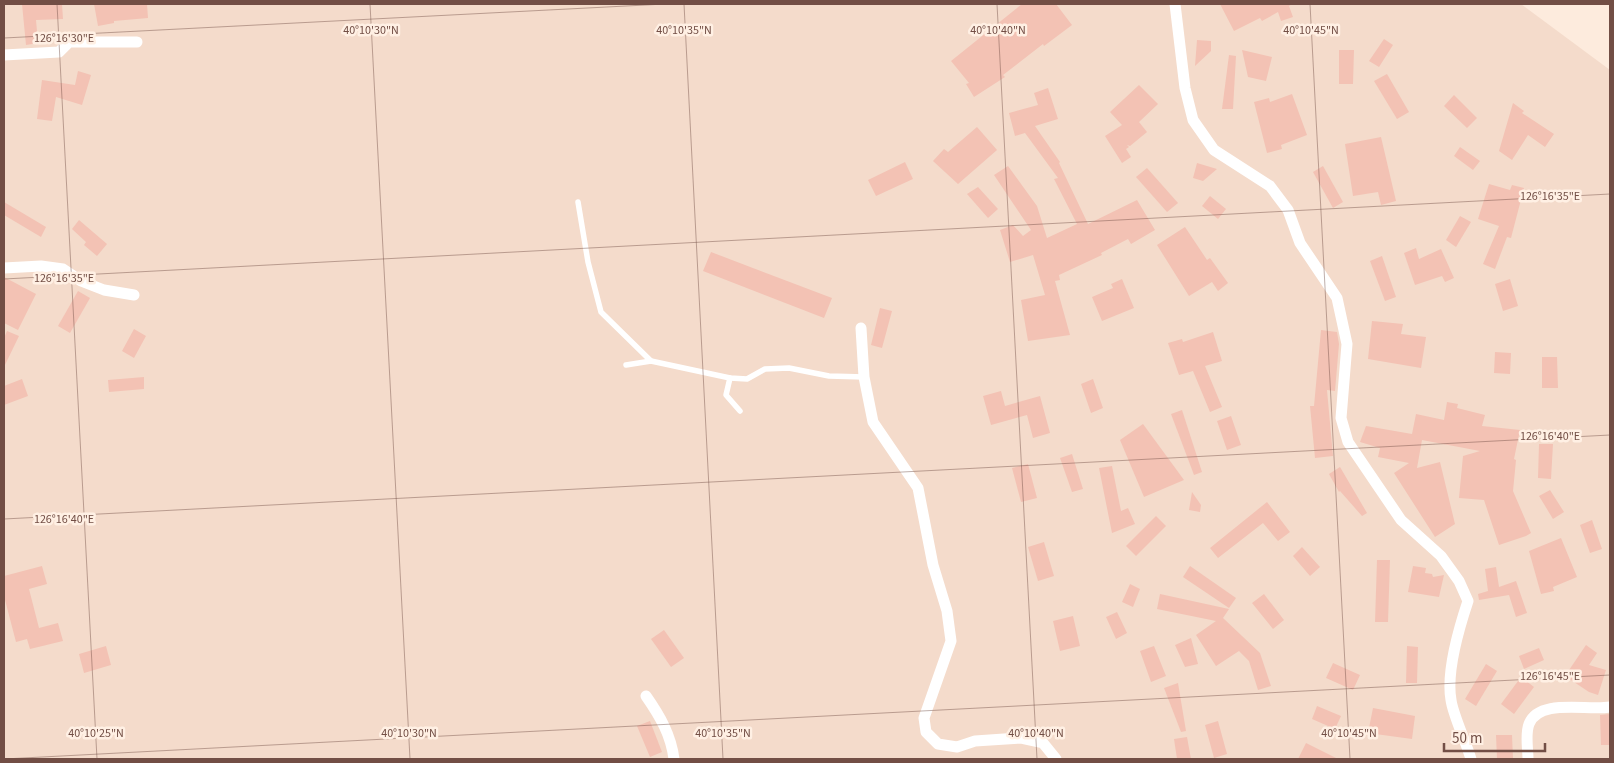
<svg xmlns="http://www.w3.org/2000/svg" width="1614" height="763" viewBox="0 0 1614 763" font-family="'Source Sans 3',sans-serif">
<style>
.residential{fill:#f4dbcb}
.building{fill:#f3c2b4}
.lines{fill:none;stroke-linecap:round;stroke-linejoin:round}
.service{stroke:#fff;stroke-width:5.5}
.minor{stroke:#fff;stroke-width:11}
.ticks{fill:none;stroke:#724e45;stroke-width:1;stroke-opacity:0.45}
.ticks-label{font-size:12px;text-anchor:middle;fill:#724e45;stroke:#fff0e4;stroke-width:5;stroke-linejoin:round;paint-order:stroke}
</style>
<rect width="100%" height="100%" fill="#fdebdd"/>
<polygon class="residential" points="4,4 1521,4 1610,70 1610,759 4,759"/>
<g class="building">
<polygon points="22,4 62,4 63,19 36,20 38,43 26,45"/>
<polygon points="94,4 147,4 148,18 114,21 114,23 98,26"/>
<polygon points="1022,4 1056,4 1072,25 1044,46 1043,44 1003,75 1005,77 974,97 966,84 969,83 951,61"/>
<polygon points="1220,4 1292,4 1289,6 1293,17 1281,21 1278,12 1262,21 1260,18 1234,31"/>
<polygon points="1384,39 1393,45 1379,67 1369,61"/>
<polygon points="1197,40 1211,41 1211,51 1195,66"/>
<polygon points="1242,50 1272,57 1266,81 1248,77"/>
<polygon points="1339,50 1354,50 1353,84 1339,84"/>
<polygon points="1229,55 1236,56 1233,109 1222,109"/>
<polygon points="78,71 91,75 82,105 56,97 52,121 37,119 42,80 75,85"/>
<polygon points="1387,74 1409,112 1397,119 1374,81"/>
<polygon points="1139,85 1158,104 1139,122 1147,132 1130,146 1127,145 1129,147 1126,149 1131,157 1122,163 1105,136 1122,125 1110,112"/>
<polygon points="1048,88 1058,119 1035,126 1060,162 1059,163 1088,224 1137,200 1155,230 1131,244 1128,239 1101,253 1102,255 1059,275 1060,280 1055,281 1070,335 1028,341 1021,300 1045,295 1033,255 1010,262 1000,230 1013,225 1023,236 1031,230 994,175 1008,166 1037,206 1047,238 1077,224 1054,179 1058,178 1025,133 1015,136 1009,113 1038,105 1034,93"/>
<polygon points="1292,94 1307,135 1281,145 1282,149 1267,153 1254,102 1269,98 1270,102"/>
<polygon points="1454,95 1477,118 1467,128 1444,106"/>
<polygon points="1513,103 1524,111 1522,113 1554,134 1545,147 1528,135 1512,160 1499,151"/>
<polygon points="977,127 997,150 958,184 933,161 944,149 948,152"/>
<polygon points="1381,137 1396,201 1381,205 1378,192 1353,196 1345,144"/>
<polygon points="1460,147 1480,161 1473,170 1454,156"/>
<polygon points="905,162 913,179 876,196 868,180"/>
<polygon points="1197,163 1217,169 1203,181 1193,178"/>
<polygon points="1323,166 1343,202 1333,208 1313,172"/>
<polygon points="1147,168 1178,203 1167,212 1136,177"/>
<polygon points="1489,184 1510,190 1512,185 1524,188 1511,238 1507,237 1495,269 1483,264 1499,226 1478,219"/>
<polygon points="978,187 998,209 988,218 967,194"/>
<polygon points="1210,196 1226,209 1218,219 1202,206"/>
<polygon points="4,202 46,227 41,237 4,215"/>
<polygon points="1460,216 1471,222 1456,247 1446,240"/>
<polygon points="79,220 107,244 97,256 84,245 86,242 72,229"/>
<polygon points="1185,227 1207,260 1210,258 1228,283 1218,291 1212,282 1189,296 1157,245"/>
<polygon points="1416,248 1419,259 1441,249 1454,278 1445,282 1442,276 1415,285 1404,253"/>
<polygon points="711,252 832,298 824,318 703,271"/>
<polygon points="1382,256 1396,297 1385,301 1370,261"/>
<polygon points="4,277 36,294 18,330 4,323"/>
<polygon points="1122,279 1134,308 1102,321 1092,297 1113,288 1111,284"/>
<polygon points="1510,279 1518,306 1503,311 1495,284"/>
<polygon points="78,291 90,298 70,333 58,326"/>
<polygon points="880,308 892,311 882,348 871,345"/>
<polygon points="1372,321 1403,324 1401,334 1426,337 1421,368 1368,359"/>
<polygon points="134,329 146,336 134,358 122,351"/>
<polygon points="1321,330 1337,332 1339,344 1335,391 1327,390 1333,456 1315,458 1310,406 1314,406"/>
<polygon points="7,331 19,336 4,367 4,338"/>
<polygon points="1213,332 1222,361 1205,366 1222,407 1210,412 1193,371 1179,375 1168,343 1182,339 1183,342"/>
<polygon points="1495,352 1511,353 1510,374 1494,373"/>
<polygon points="1542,357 1557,357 1558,388 1542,388"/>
<polygon points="144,377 144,389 109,392 108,380"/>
<polygon points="22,379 28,396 4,405 4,386"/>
<polygon points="1093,379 1103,408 1091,413 1081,384"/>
<polygon points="1001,391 1005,406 1040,396 1050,433 1033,438 1027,415 991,425 983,396"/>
<polygon points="1447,402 1458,404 1457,408 1485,415 1482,426 1520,430 1514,459 1516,460 1513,491 1531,533 1526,536 1499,545 1484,500 1459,498 1463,456 1480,451 1422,440 1417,468 1440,462 1455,524 1435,537 1394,473 1409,463 1378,457 1380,448 1360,442 1366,426 1412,434 1416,414 1444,420"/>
<polygon points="1182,410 1202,472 1194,475 1171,414"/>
<polygon points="1231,416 1241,445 1227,450 1217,421"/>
<polygon points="1143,424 1184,480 1144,497 1120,440"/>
<polygon points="1539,444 1553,444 1551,479 1538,478"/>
<polygon points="1072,454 1083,489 1072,492 1060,458"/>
<polygon points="1028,464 1037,498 1021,502 1012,468"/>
<polygon points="1112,466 1121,511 1128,508 1135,524 1112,533 1099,468"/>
<polygon points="1340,467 1367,513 1362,516 1340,491 1339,492 1329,474"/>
<polygon points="1550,490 1564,512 1553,519 1539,496"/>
<polygon points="1192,492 1201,505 1200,512 1189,510"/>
<polygon points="1267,502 1290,532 1278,541 1263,523 1218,558 1210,548"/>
<polygon points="1156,516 1166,526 1136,556 1126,546"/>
<polygon points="1592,520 1602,549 1590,553 1580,525"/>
<polygon points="1561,538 1577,577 1553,587 1554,591 1541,594 1529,551"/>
<polygon points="1044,542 1054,576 1038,581 1028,547"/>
<polygon points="1302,547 1320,567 1310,576 1293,556"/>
<polygon points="1377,560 1390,560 1388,622 1375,622"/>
<polygon points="42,566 47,584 29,589 39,628 58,623 63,641 30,649 27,639 16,642 4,596 4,576"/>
<polygon points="1190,566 1236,598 1229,608 1183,577"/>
<polygon points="1413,566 1426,568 1425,573 1432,574 1433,577 1444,575 1439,597 1408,592"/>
<polygon points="1496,567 1499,587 1516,581 1527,613 1516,617 1509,595 1479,600 1478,594 1488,591 1485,569"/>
<polygon points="1130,584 1140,589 1133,607 1122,602"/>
<polygon points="1160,594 1229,609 1223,618 1260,653 1271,686 1258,690 1249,661 1239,651 1216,666 1196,635 1216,621 1157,609"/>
<polygon points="1264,594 1284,620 1273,629 1252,603"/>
<polygon points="1117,612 1127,633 1116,639 1106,617"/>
<polygon points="1073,616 1080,646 1060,651 1053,621"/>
<polygon points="664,630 684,658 671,667 651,639"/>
<polygon points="1191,638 1198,664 1185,667 1175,645"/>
<polygon points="1586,645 1597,653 1589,665 1606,670 1598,695 1589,692 1565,676"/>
<polygon points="106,646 111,665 84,673 79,654"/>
<polygon points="1154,646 1166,676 1151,682 1140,651"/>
<polygon points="1407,646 1418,647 1417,683 1406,683"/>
<polygon points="1539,648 1544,660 1524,669 1519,656"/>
<polygon points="1333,663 1360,675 1353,690 1326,678"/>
<polygon points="1486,664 1497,671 1476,706 1465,699"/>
<polygon points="1521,677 1534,687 1514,714 1501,704"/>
<polygon points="1178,683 1186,731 1181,732 1164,688"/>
<polygon points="1317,706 1341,716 1335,729 1312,719"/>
<polygon points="1373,708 1415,716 1412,739 1368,733"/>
<polygon points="1610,714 1610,745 1601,745 1600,715"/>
<polygon points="650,721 662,752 650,757 637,726"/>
<polygon points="1218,721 1227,754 1214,758 1205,725"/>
<polygon points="1496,735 1512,735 1513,759 1497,759"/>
<polygon points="1187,737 1191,759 1177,759 1174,739"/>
<polygon points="1306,743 1338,759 1298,759"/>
</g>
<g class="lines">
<g class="service">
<polyline points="578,202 588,262 601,312 651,361 730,378 747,379 765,369 789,368 829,376 864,377"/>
<polyline points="626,365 651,361"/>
<polyline points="730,378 726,395 740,411"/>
</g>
<g class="minor">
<path d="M1175 4 1185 88 1193 120 1214 150 1270 186 1288 210 1300 243 1337 298 1347 344 1341 418 1348 442 1401 520 1441 556 1459 581 1468 601C1459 628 1446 672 1451 700 1453 715 1466 742 1471 759"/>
<polyline points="4,55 59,52 69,42 137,42"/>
<polyline points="4,268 41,266 63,269 81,281 104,290 134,295"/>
<polyline points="861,328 864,377 873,422 918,488 933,565 947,611 951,641 924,718 926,732 938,744 957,747 975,741 1020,738 1043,743 1056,759"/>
<path d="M646 696C660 716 671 735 674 759"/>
<path d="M1528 759C1528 749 1525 734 1529 724 1539 698 1587 711 1610 707"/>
</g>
</g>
<path class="ticks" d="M57 4 97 759M370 4 410 759M684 4 723 759M997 4 1037 759M1310 4 1350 759M4 38 665 4M4 279 1610 194M4 519 1610 435M4 759 1610 675"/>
<g class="ticks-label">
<text x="371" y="34">40°10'30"N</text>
<text x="684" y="34">40°10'35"N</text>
<text x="998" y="34">40°10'40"N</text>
<text x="1311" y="34">40°10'45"N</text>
<text x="64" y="42">126°16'30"E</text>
<text x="1550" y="200">126°16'35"E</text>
<text x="64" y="282">126°16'35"E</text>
<text x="1550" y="440">126°16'40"E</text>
<text x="64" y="523">126°16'40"E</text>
<text x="1550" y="680">126°16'45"E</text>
<text x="96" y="737">40°10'25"N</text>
<text x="409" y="737">40°10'30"N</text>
<text x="723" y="737">40°10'35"N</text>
<text x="1036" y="737">40°10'40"N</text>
<text x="1349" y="737">40°10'45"N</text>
</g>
<rect width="1614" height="763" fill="none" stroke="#724e45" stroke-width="10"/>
<path d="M1444 743v8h101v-8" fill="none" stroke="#724e45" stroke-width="2.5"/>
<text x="1452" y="743" font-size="15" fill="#724e45" stroke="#fff0e4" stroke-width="4" paint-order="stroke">50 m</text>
</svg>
